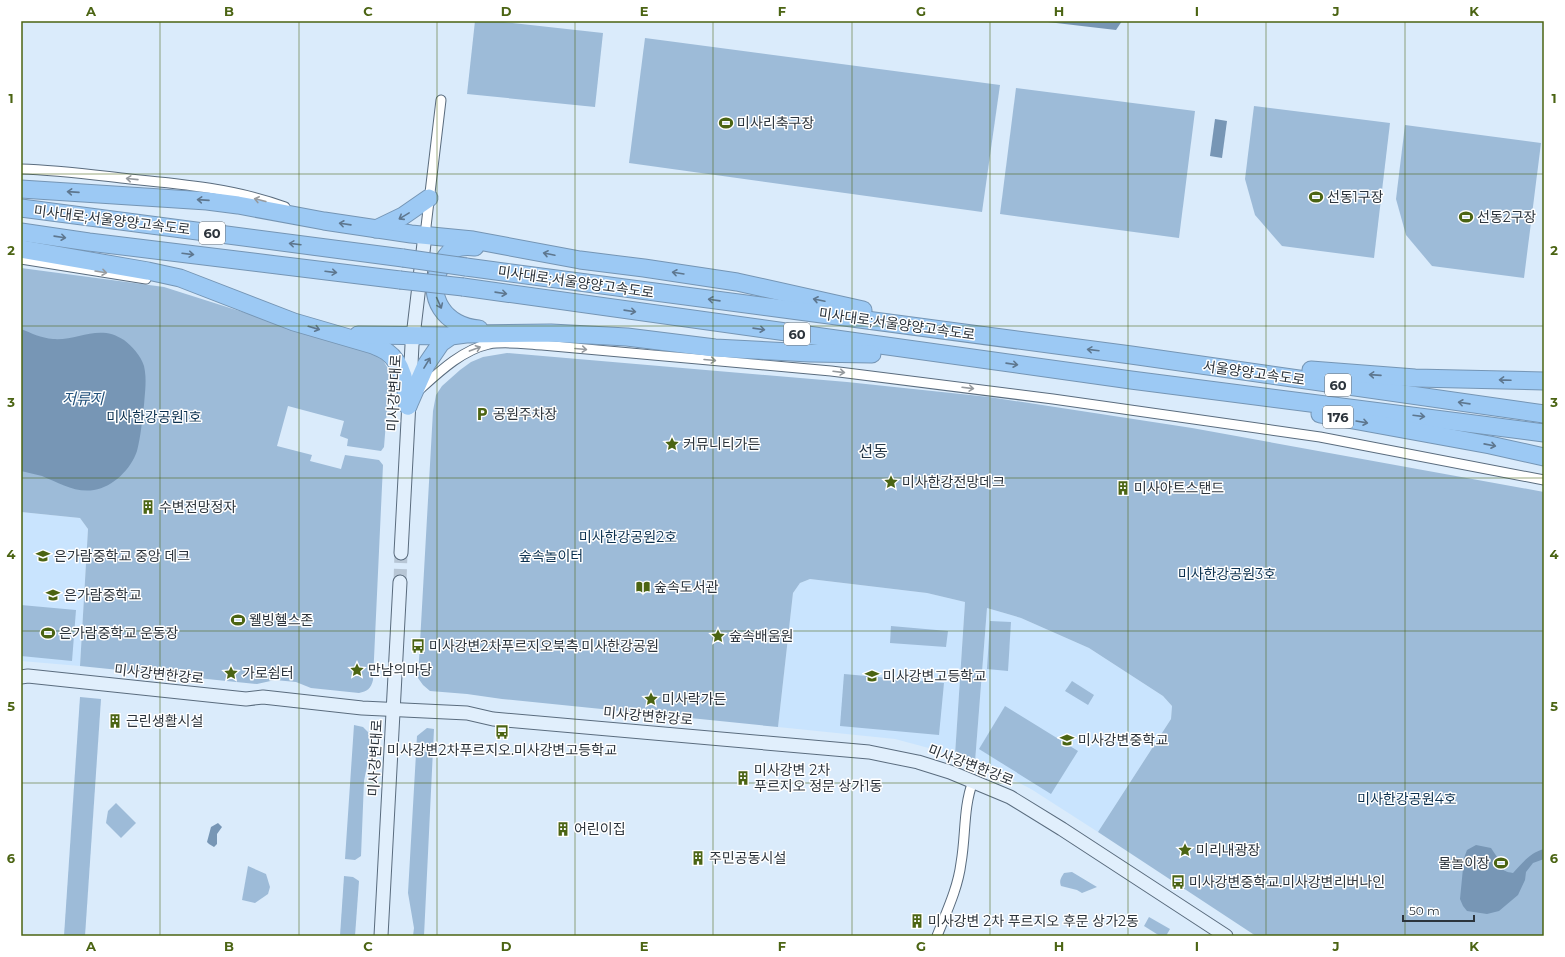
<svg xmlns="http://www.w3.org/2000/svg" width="1565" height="957" viewBox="0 0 1565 957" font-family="Montserrat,'Noto Sans KR',sans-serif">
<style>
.built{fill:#c9e4fe}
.green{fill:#9dbbd8}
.water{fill:#7796b5}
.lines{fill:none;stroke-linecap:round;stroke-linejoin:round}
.secondary-tunnel{stroke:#b7c6d5;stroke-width:13;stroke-dasharray:13 6;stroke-linecap:butt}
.street-casing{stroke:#5a6c7e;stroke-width:11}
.secondary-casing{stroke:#5a6c7e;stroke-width:15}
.highway-casing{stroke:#7595b4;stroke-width:19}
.street{stroke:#fff;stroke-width:9}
.secondary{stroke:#e1effc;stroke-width:13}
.highway{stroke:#9cc9f4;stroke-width:17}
.highway-bridge-casing{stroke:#7595b4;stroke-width:19;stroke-linecap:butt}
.highway-bridge{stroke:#9cc9f4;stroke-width:17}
.oneway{stroke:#969a9e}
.oneway2{stroke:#5e778f}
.grid{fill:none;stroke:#4b6413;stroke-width:1;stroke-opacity:0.55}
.labels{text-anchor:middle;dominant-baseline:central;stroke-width:3;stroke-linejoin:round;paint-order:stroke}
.shield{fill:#fff;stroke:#6b7176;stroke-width:1}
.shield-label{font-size:13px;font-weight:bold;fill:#2c343c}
.poi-label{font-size:14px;fill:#2c343c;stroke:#fff;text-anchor:start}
.street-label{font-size:14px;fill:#2c343c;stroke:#fff}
.park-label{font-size:14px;fill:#092f4e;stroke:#fff}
.water-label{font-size:15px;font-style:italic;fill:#20507b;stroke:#fff}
.quarter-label{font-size:16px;fill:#263747;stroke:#fff}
.neatline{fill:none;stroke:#4b6413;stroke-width:1.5}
.grid-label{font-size:13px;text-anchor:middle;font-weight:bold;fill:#4b6413}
</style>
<rect width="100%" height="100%" fill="#daebfb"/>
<g class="built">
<polygon points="21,512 80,518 88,529 80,666 21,661"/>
<polygon points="810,579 927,593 965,602 955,755 895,739 778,727 793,593 800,583"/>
<polygon points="987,608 1021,618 1089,648 1163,696 1172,706 1171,719 1098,832 1031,789 1006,776 975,762"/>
</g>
<g class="green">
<polygon points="475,21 495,21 603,33 595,107 467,94"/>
<polygon points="645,38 1000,85 982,212 629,163"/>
<polygon points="1016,88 1195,111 1179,238 1000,214"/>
<polygon points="1254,106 1390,123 1374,258 1282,246 1255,215 1245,179"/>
<polygon points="1405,125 1541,143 1524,278 1432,266 1406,235 1396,199"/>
<path d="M21 268 164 287 377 355 384 362 390 372 384 447 381 451 347 446 348 439 340 436 344 421 288 406 277 446 312 455 310 461 341 469 345 455 379 460 383 465 373 680C371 689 367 691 359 693L311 688 296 682 275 680 257 684 80 666 88 529 80 518 21 512Z"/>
<polygon points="507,353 847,382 989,397 1192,428 1544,492 1544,936 1256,936 1098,832 1171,719 1172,706 1163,696 1089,648 1021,618 987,608 975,762 955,755 965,602 927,593 810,579 800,583 793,593 778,727 502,699 467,694 430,691 423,685 418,678 433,411 436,395 442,386 460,370 471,362 483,357"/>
<polygon points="21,605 76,610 72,661 21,656"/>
<polygon points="990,621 1011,622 1008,671 987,669"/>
<polygon points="891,626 948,631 946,647 890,643"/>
<polygon points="844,674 944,683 939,735 840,726"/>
<polygon points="1072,681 1094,695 1088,705 1065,691"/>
<polygon points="80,697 101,699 85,936 64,936"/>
<polygon points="1005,706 1078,751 1051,794 979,749"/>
<polygon points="354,725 363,727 370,734 368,761 364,781 361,856 355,860 345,859"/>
<polygon points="427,728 434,729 424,936 413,936 414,928 408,893 417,736"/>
<polygon points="116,803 136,823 121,838 106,823 108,811"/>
<polygon points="248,866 266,874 270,887 268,894 255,903 242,900"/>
<path d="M1072 872 1097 887 1082 893 1077 890 1061 886C1059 880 1061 878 1064 873Z"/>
<polygon points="344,876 353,877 359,881 355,936 340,936"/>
<polygon points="1149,917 1170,929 1166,936 1160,936 1144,926"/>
</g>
<g class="water">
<polygon points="1039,21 1122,21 1116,30"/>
<polygon points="1215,119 1227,121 1222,158 1210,156"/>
<path d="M21 329C31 333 41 338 53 339 78 341 99 323 124 340 132 346 141 356 144 366 147 379 145 392 144 405 142 420 141 436 137 451 131 469 113 487 94 490 75 493 59 483 42 476 35 474 28 473 21 471Z"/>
<polygon points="218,823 222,827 217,834 217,844 214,847 209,844 207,842 211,827"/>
<path d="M1476 845 1491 848C1493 851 1495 854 1497 857 1501 867 1500 871 1513 873 1523 863 1529 853 1544 849V859L1533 863 1526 872 1525 880 1518 895 1499 911 1487 914 1467 911 1463 906 1460 899 1464 858 1467 850Z"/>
</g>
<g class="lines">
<polyline class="secondary-tunnel" points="400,582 401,553"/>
<defs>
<g id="street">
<path d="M21 169C58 170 94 175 130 179 182 184 236 189 285 207"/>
<polyline points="425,235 441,100"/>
<polyline points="21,259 146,279"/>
<path d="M419 390C439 372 462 350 489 344 506 341 524 344 542 345L831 371 1053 399 1320 437 1544 480"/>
<path d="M937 936C946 913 958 888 961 863 966 835 963 808 973 781"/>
</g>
<g id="secondary">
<polyline points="401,553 412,345 425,235"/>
<polyline points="21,677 28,676 246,699 263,697 362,708 467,713 493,719 869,752 918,762 950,772 1010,797 1062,829 1226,936"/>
<polyline points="381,936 400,582"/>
</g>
<g id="highway">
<polyline points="21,189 207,201 238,205 324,221 411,234 473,240 580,260 644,268 737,282 863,310"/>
<polyline points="21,208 403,258"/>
<polyline points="376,229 403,216 429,198"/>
<polyline points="21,232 89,242 400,280"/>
<path d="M475 247C468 246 461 246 454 249 447 253 444 260 441 266 424 297 446 327 479 329"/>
<path d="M21 249 148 271 180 278 294 322 373 345C378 347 383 349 387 352 404 364 406 388 408 406"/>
<polyline points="466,267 1131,355 1544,414"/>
<polyline points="463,287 1131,380 1544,433"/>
<polyline points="358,335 451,336"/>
<polyline points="1311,370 1415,378 1544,381"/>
<polyline points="408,406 426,365 441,343 451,336 466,334 551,333 627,337 715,348 810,353 872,354"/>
<polyline points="1320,414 1490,445 1544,457"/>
</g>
</defs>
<use href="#street" class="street-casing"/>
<use href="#secondary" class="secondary-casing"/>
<use href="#highway" class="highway-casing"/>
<use href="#street" class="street"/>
<use href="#secondary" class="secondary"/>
<use href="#highway" class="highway"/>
<defs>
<g id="highway-bridge">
<polyline points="403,258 466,267"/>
<polyline points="400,280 463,287"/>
</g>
</defs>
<use href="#highway-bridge" class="highway-bridge-casing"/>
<use href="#highway-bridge" class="highway-bridge"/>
</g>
<defs><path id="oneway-shaft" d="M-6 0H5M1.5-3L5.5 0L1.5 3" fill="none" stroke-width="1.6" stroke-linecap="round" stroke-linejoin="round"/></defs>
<g class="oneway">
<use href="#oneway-shaft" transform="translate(132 179) rotate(-174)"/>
<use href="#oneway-shaft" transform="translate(260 200) rotate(-166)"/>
<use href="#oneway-shaft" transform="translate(101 272) rotate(9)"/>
<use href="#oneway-shaft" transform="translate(475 349) rotate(-20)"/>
<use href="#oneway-shaft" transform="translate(581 349) rotate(5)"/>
<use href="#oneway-shaft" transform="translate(710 360) rotate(5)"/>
<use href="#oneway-shaft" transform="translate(839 372) rotate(7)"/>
<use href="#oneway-shaft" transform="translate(968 388) rotate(7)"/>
</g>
<g class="oneway2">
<use href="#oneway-shaft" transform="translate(73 192) rotate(-176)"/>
<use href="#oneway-shaft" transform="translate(203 200) rotate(-176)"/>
<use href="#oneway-shaft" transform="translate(404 216) rotate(149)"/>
<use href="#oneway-shaft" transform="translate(345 224) rotate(-172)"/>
<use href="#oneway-shaft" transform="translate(60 237) rotate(8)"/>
<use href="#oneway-shaft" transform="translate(295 244) rotate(-173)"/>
<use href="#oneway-shaft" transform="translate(188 254) rotate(7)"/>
<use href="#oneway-shaft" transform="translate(549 254) rotate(-168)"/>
<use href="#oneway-shaft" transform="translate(331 272) rotate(7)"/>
<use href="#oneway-shaft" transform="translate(678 273) rotate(-171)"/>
<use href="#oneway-shaft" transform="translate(501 293) rotate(8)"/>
<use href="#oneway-shaft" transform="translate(714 300) rotate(-172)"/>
<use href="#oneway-shaft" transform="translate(819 300) rotate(-168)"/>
<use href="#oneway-shaft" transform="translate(439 303) rotate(66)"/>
<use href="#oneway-shaft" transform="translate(630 311) rotate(8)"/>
<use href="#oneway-shaft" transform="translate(314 328) rotate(16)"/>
<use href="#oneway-shaft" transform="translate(759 329) rotate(8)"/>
<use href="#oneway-shaft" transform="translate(1093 350) rotate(-173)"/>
<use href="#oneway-shaft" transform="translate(427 363) rotate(-59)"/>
<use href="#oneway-shaft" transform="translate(1012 364) rotate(8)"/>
<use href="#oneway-shaft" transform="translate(1375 375) rotate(-176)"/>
<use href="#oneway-shaft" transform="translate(1505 380) rotate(-178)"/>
<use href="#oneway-shaft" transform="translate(1464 403) rotate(-172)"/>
<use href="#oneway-shaft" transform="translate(1419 416) rotate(7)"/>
<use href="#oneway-shaft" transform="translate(1362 422) rotate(10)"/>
<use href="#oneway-shaft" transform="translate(1490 445) rotate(11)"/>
</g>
<path class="grid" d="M160 21V936M299 21V936M437 21V936M575 21V936M713 21V936M852 21V936M990 21V936M1128 21V936M1266 21V936M1405 21V936M21 174H1544M21 326H1544M21 478H1544M21 631H1544M21 783H1544"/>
<defs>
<symbol id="stadium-bare" viewBox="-9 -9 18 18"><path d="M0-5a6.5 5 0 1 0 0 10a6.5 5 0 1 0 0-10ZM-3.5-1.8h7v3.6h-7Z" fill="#4b6413" stroke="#fff" stroke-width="2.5" paint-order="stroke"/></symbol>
<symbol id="parking-bare" viewBox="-9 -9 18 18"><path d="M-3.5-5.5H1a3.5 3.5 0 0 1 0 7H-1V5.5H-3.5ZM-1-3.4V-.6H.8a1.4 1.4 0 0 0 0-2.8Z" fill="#4b6413" stroke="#fff" stroke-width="2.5" paint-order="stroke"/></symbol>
<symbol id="sight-bare" viewBox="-9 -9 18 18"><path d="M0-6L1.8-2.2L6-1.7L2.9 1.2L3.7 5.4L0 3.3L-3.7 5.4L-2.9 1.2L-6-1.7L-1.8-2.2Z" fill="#4b6413" stroke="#fff" stroke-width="2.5" paint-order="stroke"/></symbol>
<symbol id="building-bare" viewBox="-9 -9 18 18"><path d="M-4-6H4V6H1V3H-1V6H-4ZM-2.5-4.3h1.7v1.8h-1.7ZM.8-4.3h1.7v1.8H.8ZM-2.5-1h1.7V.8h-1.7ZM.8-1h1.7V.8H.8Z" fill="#4b6413" stroke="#fff" stroke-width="2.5" paint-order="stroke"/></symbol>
<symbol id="school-bare" viewBox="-9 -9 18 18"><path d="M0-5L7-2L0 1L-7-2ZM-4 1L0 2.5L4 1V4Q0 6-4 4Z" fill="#4b6413" stroke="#fff" stroke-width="2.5" paint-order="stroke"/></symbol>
<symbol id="library-bare" viewBox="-9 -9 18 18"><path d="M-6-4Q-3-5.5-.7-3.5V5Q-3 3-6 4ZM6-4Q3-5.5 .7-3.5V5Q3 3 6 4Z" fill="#4b6413" stroke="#fff" stroke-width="2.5" paint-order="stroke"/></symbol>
<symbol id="bus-bare" viewBox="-9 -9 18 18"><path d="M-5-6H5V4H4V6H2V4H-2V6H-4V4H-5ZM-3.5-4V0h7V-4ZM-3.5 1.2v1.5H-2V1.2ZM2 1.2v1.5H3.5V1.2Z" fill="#4b6413" stroke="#fff" stroke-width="2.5" paint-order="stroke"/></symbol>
</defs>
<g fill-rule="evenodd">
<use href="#stadium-bare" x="716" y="113" width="20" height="20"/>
<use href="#stadium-bare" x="1306" y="187" width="20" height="20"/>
<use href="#stadium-bare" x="1456" y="207" width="20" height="20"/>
<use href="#parking-bare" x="472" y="404" width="20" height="20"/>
<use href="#sight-bare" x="662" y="434" width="20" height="20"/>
<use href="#sight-bare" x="881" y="472" width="20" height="20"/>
<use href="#building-bare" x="1113" y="478" width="20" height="20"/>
<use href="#building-bare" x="138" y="497" width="20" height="20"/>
<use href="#school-bare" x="33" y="546" width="20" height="20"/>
<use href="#library-bare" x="633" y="577" width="20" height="20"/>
<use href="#school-bare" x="43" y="585" width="20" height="20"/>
<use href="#stadium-bare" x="228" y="610" width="20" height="20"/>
<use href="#stadium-bare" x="38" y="623" width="20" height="20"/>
<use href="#sight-bare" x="708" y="626" width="20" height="20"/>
<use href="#bus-bare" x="408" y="636" width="20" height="20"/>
<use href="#sight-bare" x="347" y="660" width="20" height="20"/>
<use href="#sight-bare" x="221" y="663" width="20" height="20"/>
<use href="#school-bare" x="862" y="666" width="20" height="20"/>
<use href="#sight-bare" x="641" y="689" width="20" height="20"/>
<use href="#building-bare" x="105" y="711" width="20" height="20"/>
<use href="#bus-bare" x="492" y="722" width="20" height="20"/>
<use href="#school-bare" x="1057" y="730" width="20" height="20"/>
<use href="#building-bare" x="733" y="768" width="20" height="20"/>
<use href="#building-bare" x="553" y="819" width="20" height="20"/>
<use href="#sight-bare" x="1175" y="840" width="20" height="20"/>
<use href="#building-bare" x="688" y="848" width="20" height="20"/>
<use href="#stadium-bare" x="1491" y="853" width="20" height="20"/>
<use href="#bus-bare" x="1168" y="872" width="20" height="20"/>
<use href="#building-bare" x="907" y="911" width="20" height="20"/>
</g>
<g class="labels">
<g class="shield">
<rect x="199" y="222" width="26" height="22" rx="3"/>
<rect x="784" y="323" width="26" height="22" rx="3"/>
<rect x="1325" y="374" width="26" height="22" rx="3"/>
<rect x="1323" y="406" width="30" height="22" rx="3"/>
</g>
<g class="shield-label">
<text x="212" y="233">60</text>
<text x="797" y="334">60</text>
<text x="1338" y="385">60</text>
<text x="1338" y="417">176</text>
</g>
<g class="poi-label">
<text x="737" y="123">미사리축구장</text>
<text x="1327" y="197">선동1구장</text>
<text x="1477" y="217">선동2구장</text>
<text x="493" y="414">공원주차장</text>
<text x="683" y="444">커뮤니티가든</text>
<text x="902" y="482">미사한강전망데크</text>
<text x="1134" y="488">미사아트스탠드</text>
<text x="159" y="507">수변전망정자</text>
<text x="54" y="556">은가람중학교 중앙 데크</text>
<text x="654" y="587">숲속도서관</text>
<text x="64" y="595">은가람중학교</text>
<text x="249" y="620">웰빙헬스존</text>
<text x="59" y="633">은가람중학교 운동장</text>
<text x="729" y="636">숲속배움원</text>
<text x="429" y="646">미사강변2차푸르지오북측.미사한강공원</text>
<text x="368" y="670">만남의마당</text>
<text x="242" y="673">가로쉼터</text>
<text x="883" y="676">미사강변고등학교</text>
<text x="662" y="699">미사락가든</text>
<text x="126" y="721">근린생활시설</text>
<text x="1078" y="740">미사강변중학교</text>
<text x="502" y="750" text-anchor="middle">미사강변2차푸르지오.미사강변고등학교</text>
<text x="754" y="770">미사강변 2차<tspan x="754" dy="16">푸르지오 정문 상가1동</tspan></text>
<text x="574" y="829">어린이집</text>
<text x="1196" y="850">미리내광장</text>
<text x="709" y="858">주민공동시설</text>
<text x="1490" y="863" text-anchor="end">물놀이장</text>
<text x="1189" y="882">미사강변중학교.미사강변리버나인</text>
<text x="928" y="921">미사강변 2차 푸르지오 후문 상가2동</text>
</g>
<g class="street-label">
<text transform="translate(112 220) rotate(7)">미사대로;서울양양고속도로</text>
<text transform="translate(576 282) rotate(8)">미사대로;서울양양고속도로</text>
<text transform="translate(897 324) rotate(8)">미사대로;서울양양고속도로</text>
<text transform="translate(1254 373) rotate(8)">서울양양고속도로</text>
<text transform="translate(394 393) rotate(-87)">미사강변대로</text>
<text transform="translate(159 674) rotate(6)">미사강변한강로</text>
<text transform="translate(648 716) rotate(5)">미사강변한강로</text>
<text transform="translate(375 758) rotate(-87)">미사강변대로</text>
<text transform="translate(971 765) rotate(21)">미사강변한강로</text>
</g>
<g class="park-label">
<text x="154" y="417">미사한강공원1호</text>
<text x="628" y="537">미사한강공원2호</text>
<text x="551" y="556">숲속놀이터</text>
<text x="1227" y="574">미사한강공원3호</text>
<text x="1407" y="799">미사한강공원4호</text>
</g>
<g class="water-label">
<text x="83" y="398">저류지</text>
</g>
<g class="quarter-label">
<text x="873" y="451">선동</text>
</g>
</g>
<rect width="1565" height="957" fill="none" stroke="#ffffff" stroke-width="44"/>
<path d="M1403 915v6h71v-6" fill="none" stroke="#2c343c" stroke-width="2"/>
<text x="1409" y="915" font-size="12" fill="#2c343c" stroke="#ffffff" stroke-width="3" paint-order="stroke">50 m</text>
<rect x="22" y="22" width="1521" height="913" class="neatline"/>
<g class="grid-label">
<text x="91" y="16">A</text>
<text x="229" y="16">B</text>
<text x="368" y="16">C</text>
<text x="506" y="16">D</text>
<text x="644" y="16">E</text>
<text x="782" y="16">F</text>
<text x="921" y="16">G</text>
<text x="1059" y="16">H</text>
<text x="1197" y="16">I</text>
<text x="1336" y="16">J</text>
<text x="1474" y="16">K</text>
<text x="11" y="103">1</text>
<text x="1554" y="103">1</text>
<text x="11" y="255">2</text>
<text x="1554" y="255">2</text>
<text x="11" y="407">3</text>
<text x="1554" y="407">3</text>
<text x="11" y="559">4</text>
<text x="1554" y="559">4</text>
<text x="11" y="711">5</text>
<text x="1554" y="711">5</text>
<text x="11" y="863">6</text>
<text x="1554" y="863">6</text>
<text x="91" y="951">A</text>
<text x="229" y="951">B</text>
<text x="368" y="951">C</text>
<text x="506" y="951">D</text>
<text x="644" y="951">E</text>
<text x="782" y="951">F</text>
<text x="921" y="951">G</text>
<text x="1059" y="951">H</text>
<text x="1197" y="951">I</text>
<text x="1336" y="951">J</text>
<text x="1474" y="951">K</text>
</g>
</svg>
